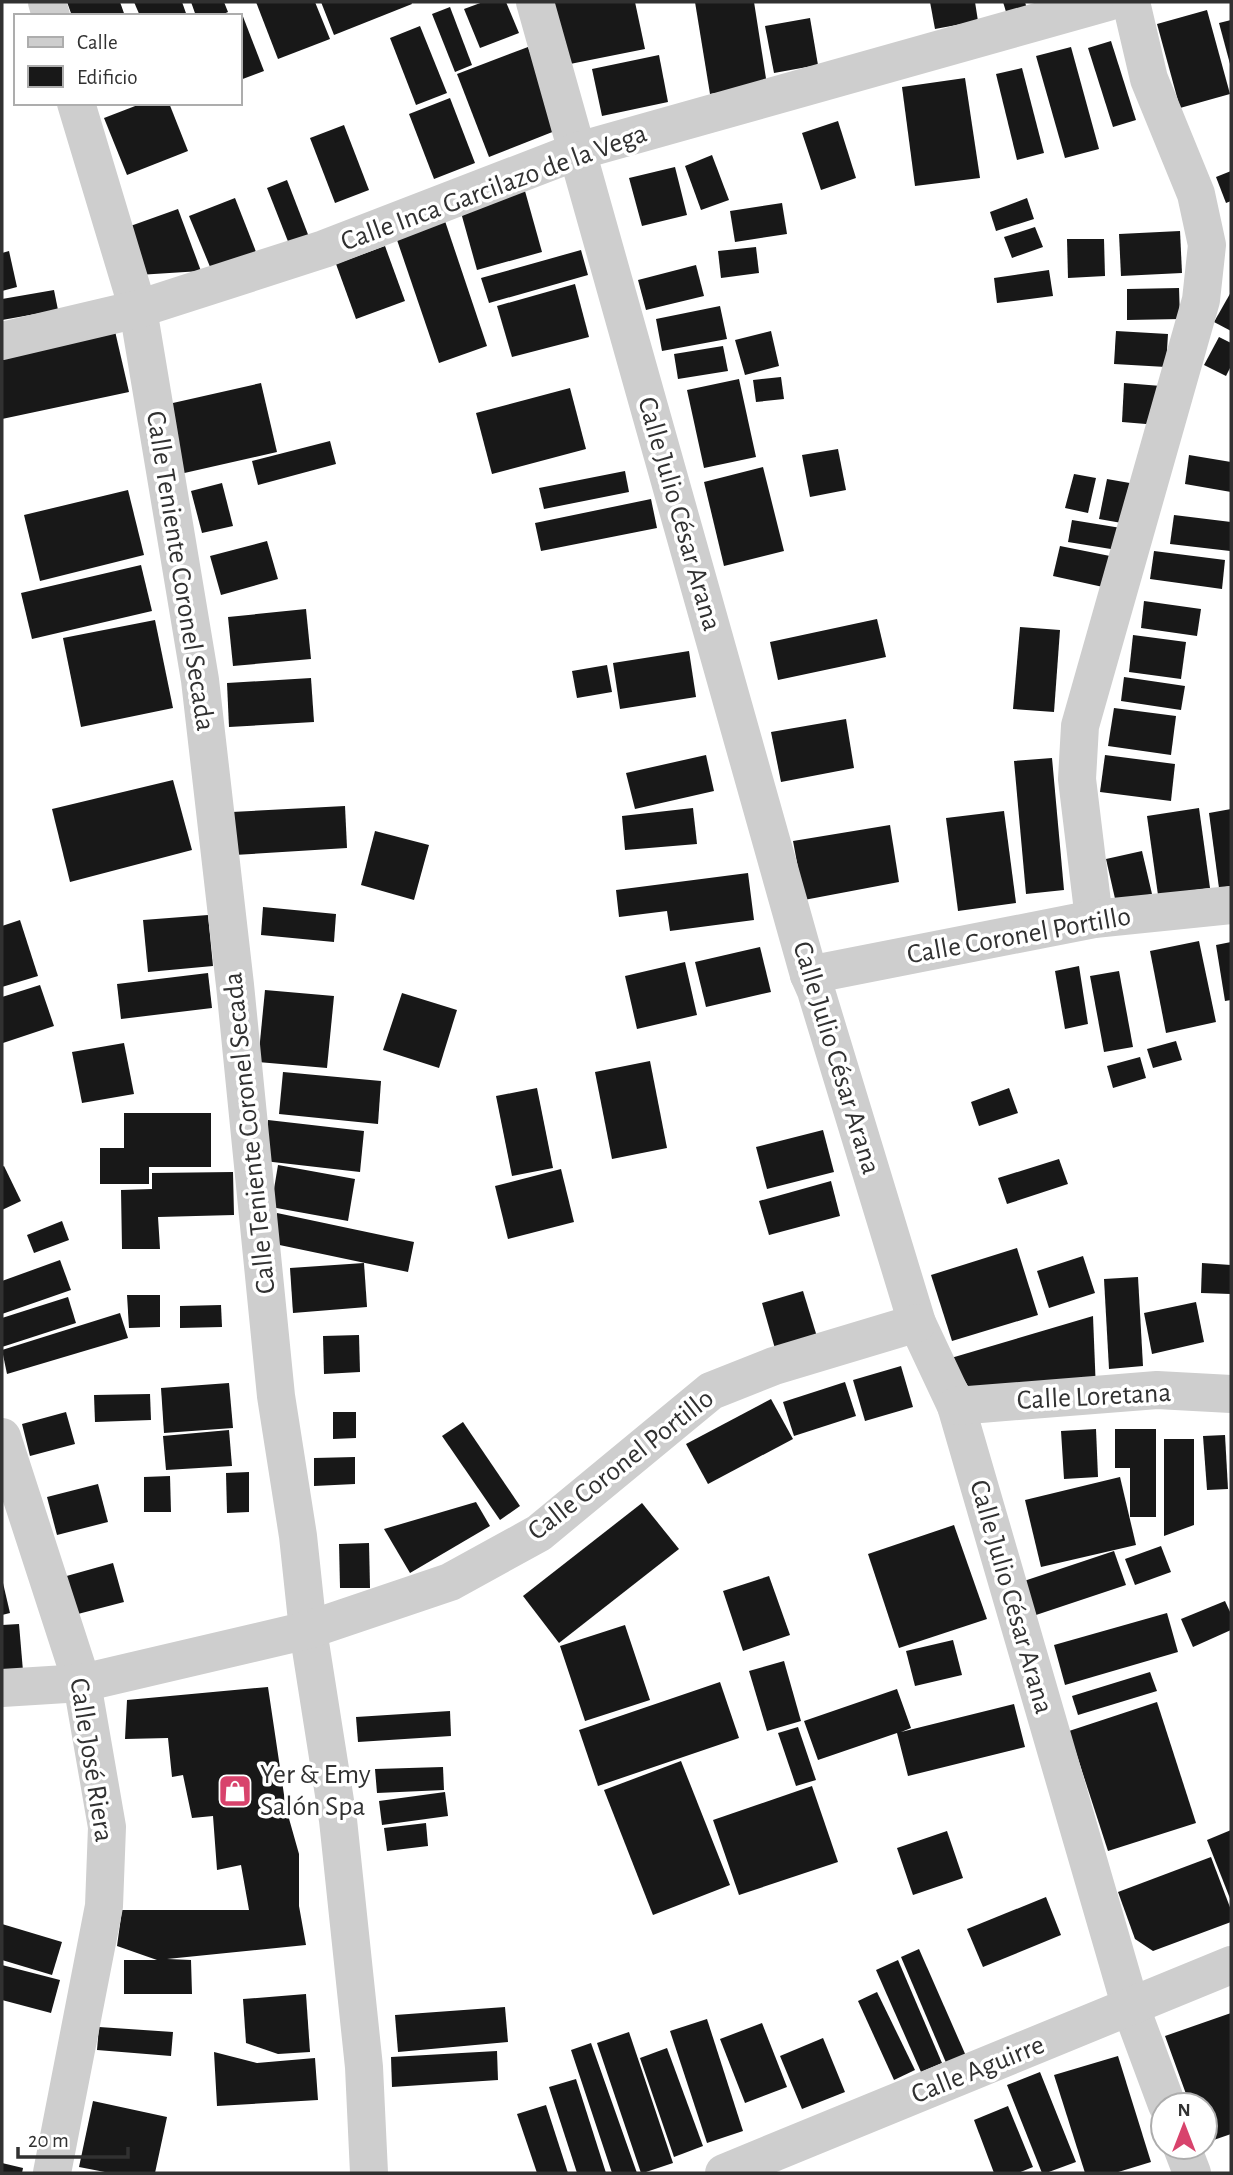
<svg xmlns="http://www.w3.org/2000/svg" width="1233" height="2175" viewBox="0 0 1233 2175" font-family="'Alegreya Sans',sans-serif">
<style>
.building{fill:#181818}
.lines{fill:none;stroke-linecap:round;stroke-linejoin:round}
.street{stroke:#cecece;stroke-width:38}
.labels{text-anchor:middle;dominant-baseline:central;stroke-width:7;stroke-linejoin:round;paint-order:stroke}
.street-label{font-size:28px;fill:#313131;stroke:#fff}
.poi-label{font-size:28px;fill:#313131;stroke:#fff;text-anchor:start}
</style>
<rect width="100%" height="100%" fill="#fff"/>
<g class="building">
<polygon points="67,2 120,2 125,16 72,16"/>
<polygon points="134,2 182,2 187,16 140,16"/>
<polygon points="191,2 224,2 228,12 219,16 196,16"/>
<polygon points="256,2 315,2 330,39 278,59"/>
<polygon points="321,2 411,2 412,4 334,35"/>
<polygon points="483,2 506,2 519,33 480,48 464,9"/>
<polygon points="552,2 635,2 645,49 565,65"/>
<polygon points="695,2 754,2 767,85 710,94"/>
<polygon points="930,2 975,2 978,21 935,29"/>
<polygon points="1003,2 1025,2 1027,9 1007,15"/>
<polygon points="450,7 472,65 455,72 432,14"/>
<polygon points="1207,10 1230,94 1180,108 1157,24"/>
<polygon points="242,14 264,71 240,80 240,15"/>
<polygon points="810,18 818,65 774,73 765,26"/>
<polygon points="1231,20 1231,64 1230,64 1219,23"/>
<polygon points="420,26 447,93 416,105 390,38"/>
<polygon points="1111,41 1136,120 1113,127 1088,48"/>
<polygon points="528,47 560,129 489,157 457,74"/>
<polygon points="1071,47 1099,149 1065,158 1036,56"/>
<polygon points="659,55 668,102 602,116 592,69"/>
<polygon points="1022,68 1044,153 1017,160 996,74"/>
<polygon points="965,78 980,178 915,186 902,87"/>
<polygon points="450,98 475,163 434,179 409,114"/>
<polygon points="143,103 169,103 188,151 127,175 104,118"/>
<polygon points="838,121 856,178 821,190 802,133"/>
<polygon points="344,125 369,190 335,203 310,138"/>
<polygon points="712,155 729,200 701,210 685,166"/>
<polygon points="675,167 687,215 642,226 629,178"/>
<polygon points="1231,171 1231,201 1226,203 1216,177"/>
<polygon points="287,180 309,237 289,244 267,188"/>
<polygon points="525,191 542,252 477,270 460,209"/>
<polygon points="235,198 258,257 213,274 189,216"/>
<polygon points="1027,198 1034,219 996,231 990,212"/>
<polygon points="782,203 787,234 735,242 730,211"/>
<polygon points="178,209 201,271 138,275 122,229"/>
<polygon points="445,221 487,346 439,363 396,237"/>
<polygon points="1035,227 1043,247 1012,258 1004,237"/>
<polygon points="1180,231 1182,273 1121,276 1119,234"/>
<polygon points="1067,239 1104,239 1105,276 1068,278"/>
<polygon points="385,246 405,301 356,319 336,264"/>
<polygon points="756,247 759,273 721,278 718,251"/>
<polygon points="581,250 588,275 489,303 481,278"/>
<polygon points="9,251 17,287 2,291 2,253"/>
<polygon points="696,265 704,296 646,310 638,280"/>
<polygon points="1049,270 1053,296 997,303 994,278"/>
<polygon points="575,284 589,337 512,357 497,306"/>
<polygon points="1179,288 1180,319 1127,320 1127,289"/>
<polygon points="54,290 58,310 2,320 2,299"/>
<polygon points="1231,292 1231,331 1214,322"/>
<polygon points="720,306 727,339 662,351 656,319"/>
<polygon points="115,331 129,392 2,419 2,355"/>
<polygon points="771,331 779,366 745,375 735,340"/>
<polygon points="1116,331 1168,334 1166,367 1114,364"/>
<polygon points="1219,337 1231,343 1231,366 1226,376 1204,365"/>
<polygon points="723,346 728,371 678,379 674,354"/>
<polygon points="781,377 784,399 756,402 753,380"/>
<polygon points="739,379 756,457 704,468 687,390"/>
<polygon points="261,383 277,452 180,474 164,405"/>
<polygon points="1124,383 1161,386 1158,425 1122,422"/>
<polygon points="570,388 586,449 492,474 476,413"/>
<polygon points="330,441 336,464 258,485 252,461"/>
<polygon points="838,449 846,490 810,497 802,455"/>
<polygon points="1189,455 1231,462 1231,492 1185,484"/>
<polygon points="763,467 784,551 724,566 704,482"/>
<polygon points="625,471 629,492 544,509 539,488"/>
<polygon points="1074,474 1096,478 1088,513 1065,508"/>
<polygon points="1107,479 1141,485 1133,525 1099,519"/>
<polygon points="222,483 233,526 202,533 191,491"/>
<polygon points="128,490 144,555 40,581 24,515"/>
<polygon points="651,499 657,528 541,551 535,523"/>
<polygon points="1174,515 1231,522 1230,551 1170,544"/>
<polygon points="1072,520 1121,528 1117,550 1068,542"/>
<polygon points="267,541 278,579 221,595 210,556"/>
<polygon points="1060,546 1110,556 1103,587 1053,576"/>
<polygon points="1154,551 1225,560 1222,589 1150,579"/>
<polygon points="141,565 152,611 32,639 21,593"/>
<polygon points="1144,601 1201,609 1197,636 1141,628"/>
<polygon points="306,609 311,659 233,666 228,617"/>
<polygon points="877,619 886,657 778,680 770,642"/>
<polygon points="155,620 173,708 81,727 63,638"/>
<polygon points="1020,627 1060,630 1054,712 1013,709"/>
<polygon points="1133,635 1186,642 1181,679 1129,672"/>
<polygon points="689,651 696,697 620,709 613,663"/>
<polygon points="607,665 612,692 577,698 572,671"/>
<polygon points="1124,677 1185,686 1181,710 1121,701"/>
<polygon points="311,678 314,722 229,727 227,683"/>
<polygon points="1114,708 1176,716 1171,755 1108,746"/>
<polygon points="846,719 854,768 781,782 771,732"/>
<polygon points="706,755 714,791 635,809 626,773"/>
<polygon points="1105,755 1175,764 1171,801 1100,792"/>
<polygon points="1052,758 1064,890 1026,894 1014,761"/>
<polygon points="173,780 192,850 70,882 52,809"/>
<polygon points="345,806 347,848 234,855 232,812"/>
<polygon points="693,808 697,844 625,850 622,816"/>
<polygon points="1199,808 1210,888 1158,895 1147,816"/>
<polygon points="1231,809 1231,886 1219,888 1209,813"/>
<polygon points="1004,811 1016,903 958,911 946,818"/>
<polygon points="890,825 899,882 804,900 793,841"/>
<polygon points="375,831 429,845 414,900 361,885"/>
<polygon points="1142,851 1152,894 1116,903 1106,859"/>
<polygon points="748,873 754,920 670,931 667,911 619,917 616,890"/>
<polygon points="263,907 336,914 334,942 261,935"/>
<polygon points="208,915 213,966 148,972 143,920"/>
<polygon points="20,920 38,976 2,987 2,926"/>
<polygon points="1199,941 1216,1022 1166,1033 1150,951"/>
<polygon points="1231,942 1231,1000 1225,1001 1216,945"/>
<polygon points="760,947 771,992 706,1007 695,962"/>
<polygon points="685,962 697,1015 637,1029 625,976"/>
<polygon points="1079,966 1088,1024 1065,1029 1055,971"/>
<polygon points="1119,971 1133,1047 1104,1052 1090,976"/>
<polygon points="208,973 212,1008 121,1019 117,984"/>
<polygon points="40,985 54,1026 3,1043 2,997"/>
<polygon points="265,990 334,996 327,1068 258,1062"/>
<polygon points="402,993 457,1010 439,1068 383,1050"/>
<polygon points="1176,1041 1182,1060 1153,1068 1147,1049"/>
<polygon points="124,1043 134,1094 82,1103 72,1052"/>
<polygon points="1140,1057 1146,1078 1113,1088 1107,1066"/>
<polygon points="650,1061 667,1148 612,1159 595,1072"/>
<polygon points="283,1072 381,1081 378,1124 279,1114"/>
<polygon points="537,1088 553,1168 512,1176 496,1096"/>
<polygon points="1009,1088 1018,1113 979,1126 971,1102"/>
<polygon points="124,1113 211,1113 211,1167 149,1167 149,1184 100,1184 100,1148 124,1148"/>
<polygon points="268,1120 364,1131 360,1172 264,1161"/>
<polygon points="823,1130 834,1172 767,1189 756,1147"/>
<polygon points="1059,1159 1068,1184 1007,1204 998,1178"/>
<polygon points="278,1165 355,1179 348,1221 271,1207"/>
<polygon points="4,1166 21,1201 2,1210 2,1167"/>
<polygon points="561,1169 574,1222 508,1239 495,1186"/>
<polygon points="233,1172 234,1215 158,1217 160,1249 122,1249 121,1190 152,1189 152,1173"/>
<polygon points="831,1181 840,1216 769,1235 759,1201"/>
<polygon points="277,1213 414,1242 408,1272 270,1243"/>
<polygon points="62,1221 69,1240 34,1253 27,1235"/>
<polygon points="1017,1248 1038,1315 952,1341 931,1275"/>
<polygon points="1083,1256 1095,1293 1049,1308 1037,1271"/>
<polygon points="60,1260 71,1290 2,1314 2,1281"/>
<polygon points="364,1263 367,1307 293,1313 290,1268"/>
<polygon points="1202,1263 1231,1265 1231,1294 1201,1293"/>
<polygon points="1138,1277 1143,1366 1109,1369 1104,1279"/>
<polygon points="803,1291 818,1340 776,1352 762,1303"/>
<polygon points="127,1295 160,1295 160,1327 129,1328"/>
<polygon points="68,1297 76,1323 2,1347 2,1318"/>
<polygon points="1196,1302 1204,1342 1152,1354 1144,1313"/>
<polygon points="221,1305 222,1327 180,1328 180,1306"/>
<polygon points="120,1313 128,1338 7,1374 2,1350"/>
<polygon points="1093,1316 1096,1391 974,1396 951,1358"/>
<polygon points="359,1335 360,1372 324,1374 323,1336"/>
<polygon points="901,1366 913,1407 865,1421 853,1380"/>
<polygon points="845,1382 856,1416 794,1436 783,1402"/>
<polygon points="229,1383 233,1428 164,1433 161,1388"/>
<polygon points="150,1394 151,1420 95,1422 94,1395"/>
<polygon points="771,1399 793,1439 708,1484 686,1444"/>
<polygon points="66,1412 75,1444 30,1456 22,1424"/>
<polygon points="333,1412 356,1412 356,1438 333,1439"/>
<polygon points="463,1422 520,1506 500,1520 442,1436"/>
<polygon points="1096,1429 1098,1477 1064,1479 1061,1431"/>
<polygon points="1115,1429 1156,1429 1156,1517 1130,1517 1130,1468 1115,1468"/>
<polygon points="229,1430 232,1466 166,1470 163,1436"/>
<polygon points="1225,1435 1228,1489 1207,1490 1203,1436"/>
<polygon points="1164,1439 1194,1439 1194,1525 1164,1536"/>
<polygon points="355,1457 355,1484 314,1486 314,1458"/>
<polygon points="249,1472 249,1512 227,1513 226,1473"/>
<polygon points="170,1476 171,1512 144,1512 144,1477"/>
<polygon points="1120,1477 1136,1545 1041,1567 1025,1500"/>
<polygon points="98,1484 108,1522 57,1535 47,1497"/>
<polygon points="476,1502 490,1526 410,1573 384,1529"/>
<polygon points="642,1503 679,1549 559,1643 523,1596"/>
<polygon points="954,1525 987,1619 899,1648 868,1554"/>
<polygon points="369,1543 370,1588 340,1588 339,1544"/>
<polygon points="1161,1546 1171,1572 1135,1585 1125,1559"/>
<polygon points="1114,1551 1126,1585 1030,1617 1018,1583"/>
<polygon points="113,1563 124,1602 74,1615 63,1577"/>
<polygon points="769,1576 790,1635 743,1651 723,1591"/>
<polygon points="3,1583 10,1613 2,1615 2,1584"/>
<polygon points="1225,1601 1231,1614 1231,1630 1193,1647 1181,1619"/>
<polygon points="1167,1613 1178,1652 1065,1685 1054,1645"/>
<polygon points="19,1624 23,1671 2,1673 2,1625"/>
<polygon points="625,1625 650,1700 585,1721 560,1646"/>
<polygon points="953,1640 962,1675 915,1686 906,1651"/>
<polygon points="784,1661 801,1721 767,1731 749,1671"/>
<polygon points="1150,1672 1157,1691 1078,1715 1072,1696"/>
<polygon points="720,1682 739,1738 598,1786 579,1730"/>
<polygon points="268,1687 286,1808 299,1854 299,1906 306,1945 167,1959 191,1960 192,1994 124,1994 124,1960 157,1960 117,1946 122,1910 249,1910 241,1865 217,1870 213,1816 192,1818 183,1775 172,1777 168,1738 125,1739 127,1700"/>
<polygon points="897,1689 911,1728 901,1732 1014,1704 1025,1747 908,1776 897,1733 818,1760 804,1721"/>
<polygon points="1157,1702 1196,1823 1108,1851 1069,1731"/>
<polygon points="450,1711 451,1736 358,1742 356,1717"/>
<polygon points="798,1727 816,1780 796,1786 778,1733"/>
<polygon points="681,1761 730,1885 653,1915 604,1790"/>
<polygon points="443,1767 444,1790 377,1793 375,1769"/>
<polygon points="812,1786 838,1862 739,1895 713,1820"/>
<polygon points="445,1792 448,1816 382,1825 379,1801"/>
<polygon points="426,1823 428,1846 387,1851 384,1828"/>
<polygon points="1231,1830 1231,1901 1207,1840"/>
<polygon points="947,1831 963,1878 913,1895 897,1848"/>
<polygon points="1211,1857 1231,1910 1231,1922 1153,1951 1135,1939 1118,1892"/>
<polygon points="1046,1897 1061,1935 983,1967 967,1929"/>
<polygon points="2,1924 62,1942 52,1975 2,1960"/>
<polygon points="919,1949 966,2056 947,2065 901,1957"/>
<polygon points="898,1960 942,2063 921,2072 876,1970"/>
<polygon points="2,1965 60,1980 51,2013 2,2000"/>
<polygon points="877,1992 915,2070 894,2080 858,2001"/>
<polygon points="306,1994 310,2052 278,2054 246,2043 243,1999"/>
<polygon points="505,2007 508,2042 398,2052 395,2015"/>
<polygon points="1231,2013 1231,2134 1205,2143 1205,2105 1190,2105 1165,2036"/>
<polygon points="707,2019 743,2131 707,2143 670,2031"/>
<polygon points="762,2023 787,2087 745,2103 720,2039"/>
<polygon points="99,2027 173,2032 171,2056 97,2050"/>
<polygon points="629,2032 673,2163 643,2173 641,2173 597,2043"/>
<polygon points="823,2038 845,2092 802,2109 780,2056"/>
<polygon points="591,2043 637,2173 612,2173 571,2050"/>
<polygon points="667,2048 703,2146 674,2157 640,2058"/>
<polygon points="497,2051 498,2080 392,2087 391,2057"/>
<polygon points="214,2052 257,2063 315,2058 318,2100 217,2106"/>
<polygon points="1118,2056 1151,2162 1115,2173 1085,2173 1054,2075"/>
<polygon points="1040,2072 1076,2162 1046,2173 1042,2173 1007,2085"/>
<polygon points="576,2079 606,2173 577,2173 549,2087"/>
<polygon points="93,2101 167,2117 155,2173 110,2173 79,2167"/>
<polygon points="546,2105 568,2173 537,2173 517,2114"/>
<polygon points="1008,2106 1033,2167 1018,2173 994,2173 974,2120"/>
<polygon points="2,2163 23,2168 22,2173 2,2173"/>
</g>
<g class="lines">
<g class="street">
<polyline points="47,2 51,16"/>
<polyline points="535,2 809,975 816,991 917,1323 956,1406 1131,2008 1167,2105"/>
<polyline points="76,103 138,309 200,680 235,985 276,1396 298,1536 308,1630 338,1820 364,2067 369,2173"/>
<polyline points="2,341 138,309 324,249 578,151 1108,2"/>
<polyline points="1094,919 1077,779 1080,726 1201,300 1207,245 1196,194 1149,79 1131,2"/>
<polyline points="809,975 1094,919 1231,905"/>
<polyline points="956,1406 1157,1390 1231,1394"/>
<polyline points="2,1437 82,1683 107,1827 104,1906 52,2173"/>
<polyline points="2,1688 82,1683 308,1630 450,1582 539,1533 711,1391 774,1366 917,1323"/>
<polyline points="1182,2147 1192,2173"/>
<polyline points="724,2173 1231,1965"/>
</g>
</g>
<defs>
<symbol id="shop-square" viewBox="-11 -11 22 22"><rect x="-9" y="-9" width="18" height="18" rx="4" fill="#d8436c" stroke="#fff"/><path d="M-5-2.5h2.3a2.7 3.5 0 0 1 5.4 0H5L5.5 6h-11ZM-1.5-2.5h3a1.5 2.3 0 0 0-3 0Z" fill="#fff"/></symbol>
</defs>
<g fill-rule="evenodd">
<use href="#shop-square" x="216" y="1772" width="38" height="38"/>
</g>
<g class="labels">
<g class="street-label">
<text transform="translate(494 188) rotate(-20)">Calle Inca Garcilazo de la Vega</text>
<text transform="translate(679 514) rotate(74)">Calle Julio César Arana</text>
<text transform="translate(180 571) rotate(81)">Calle Teniente Coronel Secada</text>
<text transform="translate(1019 936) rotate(-10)">Calle Coronel Portillo</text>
<text transform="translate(836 1058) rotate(73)">Calle Julio César Arana</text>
<text transform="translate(250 1133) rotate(-96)">Calle Teniente Coronel Secada</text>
<text transform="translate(1094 1397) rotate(-3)">Calle Loretana</text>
<text transform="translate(621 1465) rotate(-38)">Calle Coronel Portillo</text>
<text transform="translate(1011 1597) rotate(74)">Calle Julio César Arana</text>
<text transform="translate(91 1760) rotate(81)">Calle José Riera</text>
<text transform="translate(978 2070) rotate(-22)">Calle Aguirre</text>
</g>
<g class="poi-label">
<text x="260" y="1775">Yer &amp; Emy<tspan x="260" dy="32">Salón Spa</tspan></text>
</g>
</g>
<rect width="1233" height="2175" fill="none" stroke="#313131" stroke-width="7"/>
<rect x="14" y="14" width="228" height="91" fill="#ffffff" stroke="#adadad" stroke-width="2"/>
<rect x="28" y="37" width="35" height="10" fill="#cecece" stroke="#adadad" stroke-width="2"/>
<text x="77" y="49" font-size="21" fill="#313131">Calle</text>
<rect x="28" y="66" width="35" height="21" fill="#181818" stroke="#adadad" stroke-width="2"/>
<text x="77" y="84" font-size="21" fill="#313131">Edificio</text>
<g transform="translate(1184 2126)"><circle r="33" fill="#ffffff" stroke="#adadad" stroke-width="2"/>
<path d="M0-5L12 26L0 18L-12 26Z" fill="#d8436c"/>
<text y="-10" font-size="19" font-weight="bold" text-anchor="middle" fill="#313131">N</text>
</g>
<path d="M18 2147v10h110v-10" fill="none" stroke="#313131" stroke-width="3.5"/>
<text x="28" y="2147" font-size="21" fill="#313131" stroke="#ffffff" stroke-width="5" paint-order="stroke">20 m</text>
</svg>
